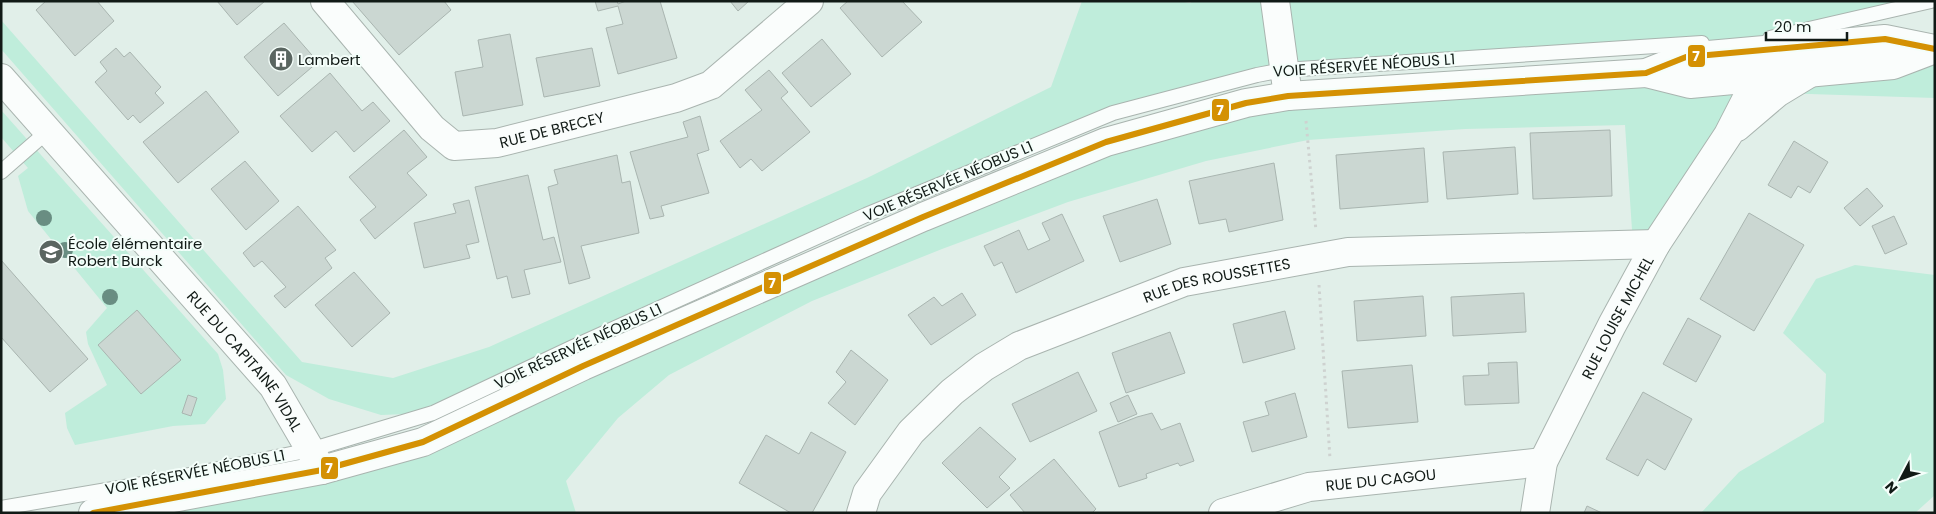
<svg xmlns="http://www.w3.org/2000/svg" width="1936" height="514" viewBox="0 0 1936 514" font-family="Poppins,sans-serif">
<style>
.green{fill:#bfeddb}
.building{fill:#cbd7d2;stroke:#a9b5b0}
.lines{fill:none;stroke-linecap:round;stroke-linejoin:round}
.service-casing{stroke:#a9b4af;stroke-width:16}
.minor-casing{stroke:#a9b4af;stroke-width:30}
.secondary-casing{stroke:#a9b4af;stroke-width:30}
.path{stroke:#ced2d0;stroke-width:3;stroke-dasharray:2.5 4;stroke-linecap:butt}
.service{stroke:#fafdfc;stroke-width:14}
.minor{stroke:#fafdfc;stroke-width:28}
.secondary{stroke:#fafdfc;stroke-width:28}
.bus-1-casing{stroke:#f4fefa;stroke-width:10}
.bus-1{stroke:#d49103;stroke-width:6}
.tree{fill:#698d82}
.labels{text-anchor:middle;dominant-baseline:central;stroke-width:4;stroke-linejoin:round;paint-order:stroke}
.poi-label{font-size:15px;fill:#111a16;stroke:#f4fefa;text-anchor:start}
.street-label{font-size:15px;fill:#111a16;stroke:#f4fefa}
.line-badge{stroke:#f4fefa;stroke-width:2}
.badge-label{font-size:14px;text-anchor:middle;font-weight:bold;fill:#fff}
</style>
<rect width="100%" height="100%" fill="#e1efe9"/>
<g class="green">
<polygon points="1082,1 1179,1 1190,3 1193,1 1931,1 1765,39 1284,70 1113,113 433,413 381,415 329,399 286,375 1,49 1,20 302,362 393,378 489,347 867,178 1051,87"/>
<polygon points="1935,49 1935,98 1777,93"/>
<polygon points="1748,79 1656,244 1633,245 1625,125 1465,129 1308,140 1206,161 1068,202 942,249 812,301 669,375 618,418 566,481 576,513 93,513 322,470 923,217 1246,103"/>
<polygon points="1,110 218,354 223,370 226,399 205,424 173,426 75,445 67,428 65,413 107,385 88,344 86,332 107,308 28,211 18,176 28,168 1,137"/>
<polygon points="1855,265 1935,275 1935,495 1915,513 1701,513 1739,472 1824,422 1826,374 1783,333 1816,279"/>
</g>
<g class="building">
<polygon points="46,1 97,1 114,21 75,56 36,10"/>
<polygon points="217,1 265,1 237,25"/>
<polygon points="352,1 444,1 451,10 399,55"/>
<polygon points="595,1 617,1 618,4 626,1 660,1 677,58 618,74 606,28 623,24 618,6 598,11"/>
<polygon points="730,1 749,1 738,11"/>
<polygon points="848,1 902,1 922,22 882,57 840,8"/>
<polygon points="284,23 318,62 278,96 244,57"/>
<polygon points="510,34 523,105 463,116 455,72 483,67 478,40"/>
<polygon points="822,39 851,74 811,107 782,73"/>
<polygon points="116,48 124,57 130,52 161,87 155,93 164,103 140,123 133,115 128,120 95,82 107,71 100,62"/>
<polygon points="592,48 600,86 544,97 536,58"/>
<polygon points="769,70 788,92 781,98 810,132 762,171 751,159 740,168 720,141 762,110 745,90"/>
<polygon points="330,73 362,111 373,102 390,121 354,152 336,131 312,152 280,116"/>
<polygon points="206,91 239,132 178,183 143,142"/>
<polygon points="700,116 709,150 697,154 709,193 661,206 664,216 650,219 630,152 688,137 683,122"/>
<polygon points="404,130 427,157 407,173 427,195 375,239 360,220 376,207 349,177"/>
<polygon points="1610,130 1612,196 1533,199 1530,133"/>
<polygon points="1794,141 1828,162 1810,193 1798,186 1791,198 1768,185"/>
<polygon points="1515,147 1518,194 1447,199 1443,152"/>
<polygon points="1424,148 1428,202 1340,209 1336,155"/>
<polygon points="617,155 622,183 630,181 639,233 581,246 590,278 569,284 548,187 558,184 554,170"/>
<polygon points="245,161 279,201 246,230 211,189"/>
<polygon points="1274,163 1283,220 1229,232 1226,219 1199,224 1189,181"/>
<polygon points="528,175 543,240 554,237 561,262 524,270 530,294 512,298 507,276 497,279 475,187"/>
<polygon points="1867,188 1883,206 1860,226 1844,208"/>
<polygon points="1157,199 1171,244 1120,262 1103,216"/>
<polygon points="469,200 479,242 466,245 470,258 424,268 414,223 456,213 453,204"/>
<polygon points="298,206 336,250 325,258 332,268 285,308 274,296 286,287 262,261 254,267 243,253"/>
<polygon points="1749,213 1804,245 1754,331 1700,299"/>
<polygon points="1062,214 1084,261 1016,293 1002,262 994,266 984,246 1019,230 1028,250 1050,240 1042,223"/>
<polygon points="1894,216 1907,244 1885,254 1872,226"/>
<polygon points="1,260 88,359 50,392 1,337"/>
<polygon points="354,272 390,313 352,347 315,305"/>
<polygon points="962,293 976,315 931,345 908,315 934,297 942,306"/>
<polygon points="1524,293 1526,332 1453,336 1451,297"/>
<polygon points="1423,296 1426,336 1357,341 1354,301"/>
<polygon points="137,310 181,360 141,394 98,345"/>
<polygon points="1285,311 1295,349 1243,363 1233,324"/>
<polygon points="1688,318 1721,336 1696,382 1663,364"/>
<polygon points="1170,332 1185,373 1126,393 1112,353"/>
<polygon points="851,350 888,380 855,425 828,403 846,382 836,372"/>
<polygon points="1517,362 1519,403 1465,405 1463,376 1489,375 1488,363"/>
<polygon points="1412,365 1418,422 1348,428 1342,371"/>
<polygon points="1078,372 1097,411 1030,442 1012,404"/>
<polygon points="1643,392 1692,419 1665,470 1647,459 1638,476 1606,459"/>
<polygon points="1295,393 1307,437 1252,452 1243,422 1269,415 1265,402"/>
<polygon points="188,395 197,398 191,416 182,413"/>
<polygon points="1128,395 1137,414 1118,422 1110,403"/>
<polygon points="1152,413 1161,430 1180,423 1194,461 1180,466 1178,463 1146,474 1147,478 1119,487 1099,432 1137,417"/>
<polygon points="980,427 1016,459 999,477 1010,488 987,508 942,463"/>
<polygon points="811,432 846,452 812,513 791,513 739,483 766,435 799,454"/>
<polygon points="1054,459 1096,509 1092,513 1025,513 1010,495"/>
<polygon points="1587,506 1602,513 1584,513"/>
</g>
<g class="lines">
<defs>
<g id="service">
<polyline points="1770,38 1931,1"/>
<polyline points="1,172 48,131"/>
<polyline points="1,508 160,481 310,450 433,413 573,347 866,215 1113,113 1257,75 1284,70 1702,43"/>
</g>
<g id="minor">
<path id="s1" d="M325 1 432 128 454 146 497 143 676 98 711 85 809 1"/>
<polyline points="1275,1 1288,96"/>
<path id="s2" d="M1 78 273 386 322 470"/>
<polyline points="1737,127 1777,93 1810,73"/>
<path id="s3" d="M861 513 867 493 911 432 952 392 984 367 1019 346 1184 282 1348 252 1656 244"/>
<path id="s4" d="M1223 513 1309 487 1543 462"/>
<path id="s5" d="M1535 513 1543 462 1612 325 1656 244 1728 135 1748 96V79L1769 66"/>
</g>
<g id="secondary">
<polyline points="1646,73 1690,84 1893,65 1935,49"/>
<polyline points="93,513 322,470 423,442 583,366 704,313 923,217 1106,142 1246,103 1288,96 1646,73 1686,57 1885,39 1935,49"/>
</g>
</defs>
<use href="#service" class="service-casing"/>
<use href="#minor" class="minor-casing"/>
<use href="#secondary" class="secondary-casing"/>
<g class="path">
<polyline points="1306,121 1316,231"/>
<polyline points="1319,285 1330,459"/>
</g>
<use href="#service" class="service"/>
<use href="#minor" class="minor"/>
<use href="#secondary" class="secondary"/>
<defs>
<polyline id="bus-1" points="93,513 322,470 423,442 583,366 704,313 923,217 1106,142 1246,103 1288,96 1646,73 1686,57 1885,39 1935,49"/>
</defs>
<use href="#bus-1" class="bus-1-casing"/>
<use href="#bus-1" class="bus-1"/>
</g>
<g class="tree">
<circle cx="44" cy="218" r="8"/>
<circle cx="65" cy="250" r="8"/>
<circle cx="110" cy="297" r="8"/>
</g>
<defs>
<symbol id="building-disc" viewBox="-11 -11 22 22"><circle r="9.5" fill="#5a6560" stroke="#f4fefa"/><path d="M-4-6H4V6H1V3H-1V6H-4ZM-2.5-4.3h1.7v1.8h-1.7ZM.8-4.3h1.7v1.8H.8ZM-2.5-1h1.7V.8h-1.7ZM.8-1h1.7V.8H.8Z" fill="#fff"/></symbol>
<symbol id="school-disc" viewBox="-11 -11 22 22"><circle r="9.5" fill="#5a6560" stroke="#f4fefa"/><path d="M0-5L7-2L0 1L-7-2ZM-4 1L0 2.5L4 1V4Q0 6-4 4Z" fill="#fff"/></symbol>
</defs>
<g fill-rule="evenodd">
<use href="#building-disc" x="267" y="45" width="28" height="28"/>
<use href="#school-disc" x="37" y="238" width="28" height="28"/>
</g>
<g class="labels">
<g class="poi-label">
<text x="298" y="59">Lambert</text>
<text x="68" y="243">École élémentaire<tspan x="68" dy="17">Robert Burck</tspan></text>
</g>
<g class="street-label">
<text transform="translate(1364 65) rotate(-4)">VOIE RÉSERVÉE NÉOBUS L1</text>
<text stroke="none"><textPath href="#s1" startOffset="294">RUE DE BRECEY</textPath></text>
<text transform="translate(948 181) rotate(-23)">VOIE RÉSERVÉE NÉOBUS L1</text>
<text stroke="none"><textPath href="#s3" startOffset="444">RUE DES ROUSSETTES</textPath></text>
<text stroke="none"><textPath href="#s5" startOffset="214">RUE LOUISE MICHEL</textPath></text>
<text transform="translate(578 346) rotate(-25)">VOIE RÉSERVÉE NÉOBUS L1</text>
<text stroke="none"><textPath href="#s2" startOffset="374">RUE DU CAPITAINE VIDAL</textPath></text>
<text transform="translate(195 472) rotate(-11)">VOIE RÉSERVÉE NÉOBUS L1</text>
<text stroke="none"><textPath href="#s4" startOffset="162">RUE DU CAGOU</textPath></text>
</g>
</g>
<g class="line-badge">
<rect x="1687" y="44" width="19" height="24" rx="5" fill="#d49103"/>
<rect x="1211" y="98" width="19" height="24" rx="5" fill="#d49103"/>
<rect x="763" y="271" width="19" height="24" rx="5" fill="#d49103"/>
<rect x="320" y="456" width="19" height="24" rx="5" fill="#d49103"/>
</g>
<g class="badge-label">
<text x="1696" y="61">7</text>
<text x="1220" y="115">7</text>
<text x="772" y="288">7</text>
<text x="329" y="473">7</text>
</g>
<rect width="1936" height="514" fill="none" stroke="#111a16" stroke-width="5"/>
<g transform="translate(1901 479) rotate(229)" stroke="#f4fefa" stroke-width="4" paint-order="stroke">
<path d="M0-4L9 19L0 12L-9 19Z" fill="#111a16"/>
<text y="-8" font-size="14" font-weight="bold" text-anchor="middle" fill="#111a16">N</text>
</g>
<path d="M1766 32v8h81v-8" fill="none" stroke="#111a16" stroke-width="2.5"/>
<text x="1774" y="32" font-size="15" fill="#111a16" stroke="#f4fefa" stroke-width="4" paint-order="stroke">20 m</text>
</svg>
